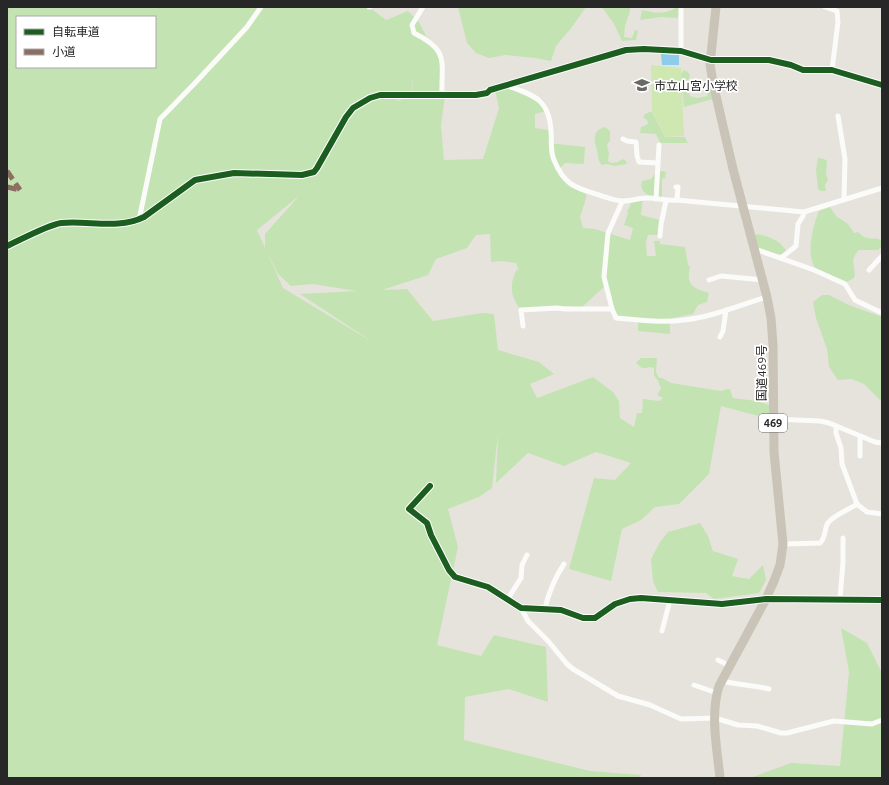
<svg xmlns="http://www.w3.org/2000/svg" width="889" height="785" viewBox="0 0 889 785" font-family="Ubuntu,'Noto Sans JP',sans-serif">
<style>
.green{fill:#c4e3b3;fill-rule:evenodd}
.pitch{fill:#cfe7b1}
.water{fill:#8dccea}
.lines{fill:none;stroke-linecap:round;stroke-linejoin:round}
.minor{stroke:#fbfbfa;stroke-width:5}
.tertiary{stroke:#fbfbfa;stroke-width:6}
.trunk{stroke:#cac3b7;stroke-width:9}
.quiet{stroke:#8d6e63;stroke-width:5;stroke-dasharray:10 5;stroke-linecap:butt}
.cycleway-casing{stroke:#fff;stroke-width:8}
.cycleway{stroke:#1b5e20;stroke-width:6}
.labels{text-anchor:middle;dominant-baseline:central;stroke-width:3.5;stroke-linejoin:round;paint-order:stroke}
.shield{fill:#fff;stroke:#686868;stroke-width:1}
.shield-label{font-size:11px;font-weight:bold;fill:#272727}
.poi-label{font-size:12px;fill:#272727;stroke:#fff;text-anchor:start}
.street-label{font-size:12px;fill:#272727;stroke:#fff}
</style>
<rect width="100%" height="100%" fill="#e6e3dc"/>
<g class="green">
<path d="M7 7H369L386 20 408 11 419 22 430 44 440 57 442 75 439 95 412 94 413 77 411 95 396 100V101L414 96H445L441 125 444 160 483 159 499 108 495 90 508 86 537 98 546 111 535 114V128L549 130V143L585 147 584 164 565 163 559 169 563 177 587 191 585 202 580 217 583 228 595 229 630 240 633 228 624 225 628 213 627 212 632 201 643 198 641 215 660 220 659 235H648L646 242 647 256H656L654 241H660V244L685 247 688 265 690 266C686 285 692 288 709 293L707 302 698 305 693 314 673 318 670 322V334L638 331V320L616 318 609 298 612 297 605 286 581 308 576 309 570 306 521 310C510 296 509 284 517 269L519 271 516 263 501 261 491 262 490 234 476 235 467 248 436 259 428 275 382 290 407 289 433 321 482 313 494 314 498 350 539 362 554 374 530 384 537 398 593 377 613 392 619 401 620 418 634 427 637 413H642L643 399 659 401 663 398 657 395 661 389 658 381 654 375V368L649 367 647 368H642L636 363 641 358H657L656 372 659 378H662L671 383 721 391 727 389H730L733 398 756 401 769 405 770 419 721 406 709 474 679 504 655 507 641 520 622 529 611 581 569 569 594 478 615 480 631 463 596 452 564 466 528 453 496 483 498 433 492 488 479 497 448 509 458 547 437 645 481 656 494 635 546 647 548 702 509 689 465 697 464 740 590 771 641 775 640 778H7ZM17 17H155V67H17ZM299 196 265 234V248L257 230ZM267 252 278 274 291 286 313 284 356 291 300 294 374 343 283 288Z"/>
<polygon points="458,7 586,7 572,27 556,46 551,61 535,58 505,55 489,58 476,53 467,43"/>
<polygon points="602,7 630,7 630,11 625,26 624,37 632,38 635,30 638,31 636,40 622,41 614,24"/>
<path d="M677 7H679L678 18 661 17 640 20 642 10C655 13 665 15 677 7Z"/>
<polygon points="684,70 688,72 690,75 689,79 685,81 686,85 690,84 688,91 690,96 697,98 707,96 708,91 711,89 713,99 684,107 681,74"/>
<polygon points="649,112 652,112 665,137 685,137 688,143 660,143 656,134 640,133 641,127 648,124 647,120 644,118 644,115"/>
<path d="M605 127 610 131V141L607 144 609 154 608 161C613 165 618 162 623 159L627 162 626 164 615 166 607 164 602 165C597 159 599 158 597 150 594 140 592 130 605 127Z"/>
<polygon points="818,158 824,159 827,161 826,174 828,180 825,185 826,191 821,191 818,189 816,170"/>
<path d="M663 171 666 172 665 178 662 179V195L660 198C651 197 638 193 642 181L651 179 656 172Z"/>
<path d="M830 207 836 216 848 224 854 233 858 232C868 243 873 235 882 241V246L878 250H859C848 261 857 265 854 278L847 282 816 269C805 256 813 225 819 211Z"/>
<path d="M757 234C770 237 780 240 787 252 777 257 767 253 758 247L754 236Z"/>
<polygon points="822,295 829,295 849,305 882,317 882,401 880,400 864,384 852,379 838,380 829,367 827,349 816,318 813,302"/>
<polygon points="700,523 708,536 713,551 738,559 732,576 749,579 763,565 766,580 759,593 714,599 706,593 658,592 653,581 651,559 660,542 668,532"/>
<polygon points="841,628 867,643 882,673 882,778 750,778 791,763 840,766 849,672"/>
</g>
<polygon class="pitch" points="651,65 681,68 684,136 665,137 652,111"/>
<polygon class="water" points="661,54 679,55 679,65 662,65"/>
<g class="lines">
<g class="minor">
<polyline points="369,7 370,7"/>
<path d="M423 7 412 25 414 33C450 51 441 61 442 95"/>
<polyline points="825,7 837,11 838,22 832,70"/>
<polyline points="681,51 681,7"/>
<path d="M508 86C535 95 550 101 551 132 552 142 550 151 554 160 565 187 577 188 602 196 609 198 616 201 623 201 631 201 639 198 647 198 658 198 665 201 677 200L804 212 882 188"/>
<polyline points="838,116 845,159 844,200"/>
<polyline points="623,139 627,141 636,142 637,156 639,162 658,163"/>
<polyline points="676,187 678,187 677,200"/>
<polyline points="656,199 659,145"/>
<path d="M622 202 608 233 604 277 612 309 616 318C638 320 662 323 684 320 712 317 740 305 767 297"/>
<polyline points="139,220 160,119 195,83 247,27 261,7"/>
<polyline points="660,236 661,224 666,201"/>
<polyline points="755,249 814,270 845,284 855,300 882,313"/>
<polyline points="781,258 796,246 798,224 803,216 804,212"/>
<polyline points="869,270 882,256"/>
<polyline points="709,280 721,276 763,280"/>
<polyline points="523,326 521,310 557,308 565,309 612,309"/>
<polyline points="720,337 723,331 726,310"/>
<polyline points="773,419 820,421 829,423 875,442 882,443"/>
<polyline points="836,426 836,433 841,448 842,464 857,504"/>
<polyline points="860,437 860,456"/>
<polyline points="430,486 409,509 427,523 431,535 449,570 455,577 488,587 521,608 561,610 583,618 595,618 615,604 630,599 641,598 722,604 766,599"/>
<path d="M783 544 820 543C826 538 824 529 828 523 832 516 850 509 857 504L867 512 882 514"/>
<polyline points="840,599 843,562 843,538"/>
<polyline points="507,600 521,578 522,565 527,555"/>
<polyline points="521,608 528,621 549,642 567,664 573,669 618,696 650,705 681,719 715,718 738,725 757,726 781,733 787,733 834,721 872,724 882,720"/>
<path d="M545 608C549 592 554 579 564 564"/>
<polyline points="662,631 670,600"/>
<polyline points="718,660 730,666"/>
<path d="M722 681C738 685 753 685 769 689"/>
<polyline points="694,685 717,693"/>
</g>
<g class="tertiary">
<path d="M7 246C20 240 48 225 61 223 88 220 118 230 144 217L195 180 234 173 302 175 314 172 317 168 346 117 353 108 370 98 380 95H476L487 93 490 90 626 50 644 49 681 51 711 60H769L791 65 803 70H832L882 85"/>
<polyline points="766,599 882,600"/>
</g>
<path class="trunk" d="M716 7 710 64 713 83 733 169 767 297 771 318 773 345 774 452 783 544 780 565 774 581 766 599 719 686C710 715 717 748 720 778"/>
<g class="quiet">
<polyline points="7,171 20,190"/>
<polyline points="7,187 20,190"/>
</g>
<defs>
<g id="cycleway">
<path d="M7 246C20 240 48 225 61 223 88 220 118 230 144 217L195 180 234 173 302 175 314 172 317 168 346 117 353 108 370 98 380 95H476L487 93 490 90 626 50 644 49 681 51 711 60H769L791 65 803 70H832L882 85"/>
<polyline points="430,486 409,509 427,523 431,535 449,570 455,577 488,587 521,608 561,610 583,618 595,618 615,604 630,599 641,598 722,604 766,599 882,600"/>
</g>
</defs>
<use href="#cycleway" class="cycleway-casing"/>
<use href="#cycleway" class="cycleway"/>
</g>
<defs>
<symbol id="school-bare" viewBox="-9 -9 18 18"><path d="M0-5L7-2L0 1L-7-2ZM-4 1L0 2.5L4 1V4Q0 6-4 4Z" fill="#6a6966" stroke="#fff" stroke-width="2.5" paint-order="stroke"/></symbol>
</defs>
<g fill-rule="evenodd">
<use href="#school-bare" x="631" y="74" width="22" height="22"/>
</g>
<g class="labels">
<rect class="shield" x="759" y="414" width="28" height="18" rx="3"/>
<g class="shield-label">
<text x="773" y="423">469</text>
</g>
<g class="poi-label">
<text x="654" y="85">市立山宮小学校</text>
</g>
<g class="street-label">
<text transform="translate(761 373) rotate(-90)">国道469号</text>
</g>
</g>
<rect width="889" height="785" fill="none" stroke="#272727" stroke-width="16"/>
<rect x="16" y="16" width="140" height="52" fill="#ffffff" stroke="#a9a9a9"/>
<rect x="24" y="29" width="20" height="6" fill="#1b5e20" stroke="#a9a9a9"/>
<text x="52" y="36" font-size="12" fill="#272727">自転車道</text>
<rect x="24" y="49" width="20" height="6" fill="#8d6e63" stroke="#a9a9a9"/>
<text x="52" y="56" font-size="12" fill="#272727">小道</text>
</svg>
